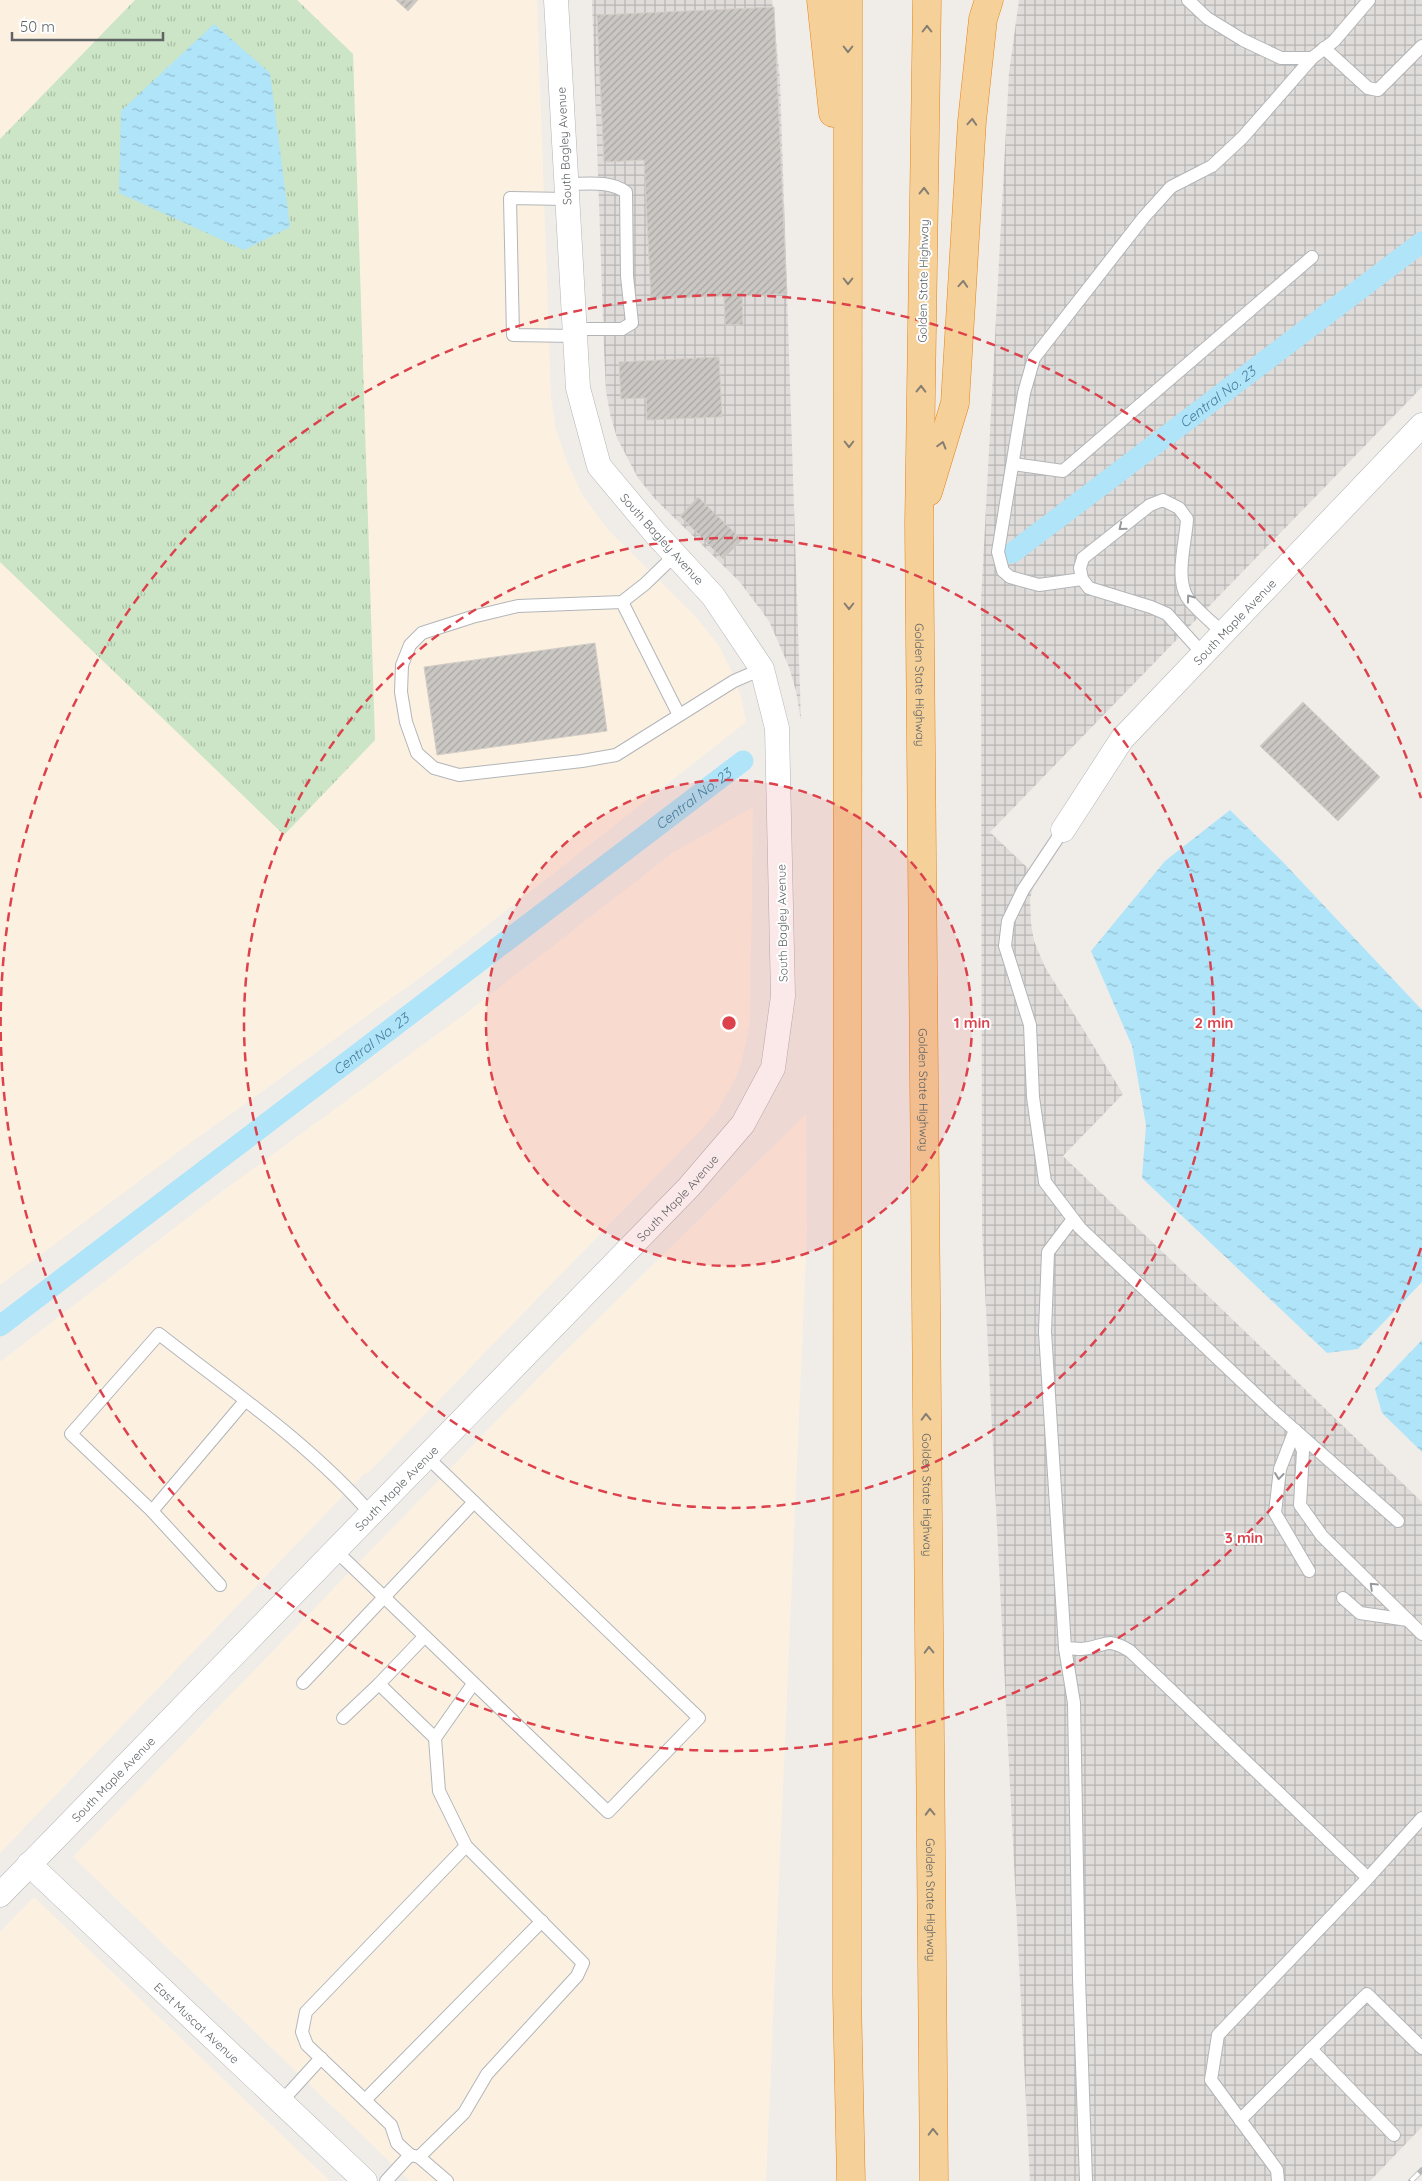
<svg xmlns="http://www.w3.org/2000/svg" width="1422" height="2181" viewBox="0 0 1422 2181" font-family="Quicksand,sans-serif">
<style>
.commercial{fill:#fcf1e1}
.industrial{fill:url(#industrial-grid)}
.grass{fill:url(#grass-tufts)}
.water{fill:url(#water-ripples)}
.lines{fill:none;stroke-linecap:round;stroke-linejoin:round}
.canal{stroke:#afe4f9;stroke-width:21}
.building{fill:url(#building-hatch);stroke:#d4cec6}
.lane-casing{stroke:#b2b5b8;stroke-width:14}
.street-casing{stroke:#b2b5b8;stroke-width:25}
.highway-casing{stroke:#e58312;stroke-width:29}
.lane{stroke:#fff;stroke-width:12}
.street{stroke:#fff;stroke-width:24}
.highway{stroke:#f5d099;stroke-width:28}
.rail-casing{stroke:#b5b6b6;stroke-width:5.5}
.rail{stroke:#fff;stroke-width:4;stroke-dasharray:11;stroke-linecap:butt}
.oneway{stroke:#847e73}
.oneway2{stroke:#979a9c}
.ring{fill:none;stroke:#dd414c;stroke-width:2.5;stroke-dasharray:9 6}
.labels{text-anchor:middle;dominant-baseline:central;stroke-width:4;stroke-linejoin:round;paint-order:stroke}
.street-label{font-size:12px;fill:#5f6366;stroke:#fff}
.water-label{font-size:14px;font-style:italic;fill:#457b9a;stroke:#fff}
.centre{fill:#dd414c;stroke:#fff;stroke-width:2.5}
.ring-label{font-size:15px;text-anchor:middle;font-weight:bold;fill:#dd414c;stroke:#fff;stroke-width:4;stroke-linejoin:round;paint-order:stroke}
</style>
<defs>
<pattern id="industrial-grid" width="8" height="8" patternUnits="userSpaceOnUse" patternTransform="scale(1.25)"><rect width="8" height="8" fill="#dfdcda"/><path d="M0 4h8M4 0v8" fill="none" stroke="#b8b6b5"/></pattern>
<pattern id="grass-tufts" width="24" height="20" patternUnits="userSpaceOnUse" patternTransform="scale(1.25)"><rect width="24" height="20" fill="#cbe5c6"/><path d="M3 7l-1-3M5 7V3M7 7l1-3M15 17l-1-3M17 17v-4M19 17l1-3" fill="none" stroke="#a8bda5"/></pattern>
<pattern id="water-ripples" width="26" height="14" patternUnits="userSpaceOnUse" patternTransform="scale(1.25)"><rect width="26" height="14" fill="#afe4f9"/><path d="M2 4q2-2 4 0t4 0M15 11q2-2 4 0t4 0" fill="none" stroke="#92bccd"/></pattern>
<pattern id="building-hatch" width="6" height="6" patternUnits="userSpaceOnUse" patternTransform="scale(1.25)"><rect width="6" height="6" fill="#cbc8c4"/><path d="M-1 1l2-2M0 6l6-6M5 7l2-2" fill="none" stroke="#a8a6a3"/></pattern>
</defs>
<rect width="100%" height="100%" fill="#f0ede8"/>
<g class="commercial">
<polygon points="0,0 135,0 0,139"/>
<polygon points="297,0 537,0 551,397 556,430 567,462 582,494 594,511 609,531 695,616 719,646 732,672 741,697 746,722 428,972 182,1149 0,1285 0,562 284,834 375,740 353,54"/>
<polygon points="753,807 750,1023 741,1064 735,1079 718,1110 701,1130 367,1474 365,1473 0,1853 0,1362 216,1196 469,1011 674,852"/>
<polygon points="806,1114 807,1230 766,2181 410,2181 73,1857 539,1377"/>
<polygon points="34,1897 294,2147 330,2181 0,2181 0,1932"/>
</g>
<g class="industrial">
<polygon points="592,0 772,0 780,79 801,721 796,691 789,667 769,621 739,581 656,500 638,478 617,438 610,414 606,391 604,349"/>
<polygon points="1019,0 1422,0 1422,387 990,832 1036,876 1030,899 1031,923 1034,941 1045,967 1123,1094 1063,1156 1422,1502 1422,2127 1370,2181 1030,2181 982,1230 981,601 1009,73"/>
</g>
<polygon class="grass" points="135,0 297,0 353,54 375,740 284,835 0,562 0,139"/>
<g class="water">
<polygon points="214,24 270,73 290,227 244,250 119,193 121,111"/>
<polygon points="1230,810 1282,861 1422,1010 1422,1282 1358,1349 1327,1353 1142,1178 1146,1125 1132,1046 1091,951 1165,861"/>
<polygon points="1422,1340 1422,1452 1382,1413 1375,1389"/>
</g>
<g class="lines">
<g class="canal">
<path id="s1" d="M1012 553 1422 242"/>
<path id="s2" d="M0 1326 743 761"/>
</g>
</g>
<g class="building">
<polygon points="396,0 418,0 408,11"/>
<polygon points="774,7 787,294 742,296 743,325 725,325 724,296 651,299 644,160 604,162 597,15"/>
<polygon points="719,357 722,417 647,420 646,398 621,399 619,362"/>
<polygon points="698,497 742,540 723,559 680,516"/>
<polygon points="595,643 607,731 437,755 424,667"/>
<polygon points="1303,702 1380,777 1338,821 1260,746"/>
</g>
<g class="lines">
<defs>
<g id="lane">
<polyline points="1188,0 1207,18 1243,40 1281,58 1312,58 1334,41 1369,0"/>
<polyline points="1324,48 1368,88 1378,90 1422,46"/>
<path d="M566 184C587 184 608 180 626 192L627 276 632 323 622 329H575"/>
<polyline points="567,199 510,198 513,335 575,336"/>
<polyline points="1013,464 1063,471 1312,257"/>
<polyline points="675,555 645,584 622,602 518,606 472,617 422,633 410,645 402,665 401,692 406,722 417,753 434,768 459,775 582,761 616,755 734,681 762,669"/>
<polyline points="1082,579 1039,585 1010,577 1003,571 998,552 1024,393 1034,358 1144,217 1171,187 1212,166 1243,137 1312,58"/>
<polyline points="622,602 679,715"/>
<path d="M1203 654 1167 614 1151 607 1089 588 1082 579 1080 568 1083 558 1150 505 1163 500 1179 508 1187 519C1186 541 1175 577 1187 597 1193 607 1214 624 1223 633"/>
<polyline points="1063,830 1023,890 1008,921 1005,946 1030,1025 1033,1097 1045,1182 1080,1228 1272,1410 1398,1521"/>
<polyline points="1295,1430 1280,1469 1275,1513 1309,1571"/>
<polyline points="1296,1434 1303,1451 1300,1505 1322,1536 1422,1634"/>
<polyline points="152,1511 245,1401"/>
<polyline points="335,1550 608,1812 699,1718 474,1502"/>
<path d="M220 1585 152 1511 71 1434 159 1334C232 1391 310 1444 371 1514"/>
<polyline points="1343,1598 1360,1613 1408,1620"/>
<polyline points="424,1637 379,1684 435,1738"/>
<polyline points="1065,1648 1045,1332 1048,1252 1073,1219"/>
<polyline points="303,1683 474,1502 426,1456"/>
<polyline points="343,1718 379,1684"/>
<polyline points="1311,2049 1367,1994 1422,2048"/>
<polyline points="365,2100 542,1921"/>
<polyline points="281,2102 321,2058"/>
<polyline points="1240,2120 1311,2049 1394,2135"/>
<polyline points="410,2155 397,2143 391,2125 307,2045 302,2032 306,2012 466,1846"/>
<polyline points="419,2157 464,2113 487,2074 577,1976 583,1963 466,1846 439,1791 435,1738 473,1684"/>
<polyline points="386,2181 410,2155 419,2157 447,2181"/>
<path d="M1086 2181 1079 1978 1074 1703 1065 1648C1070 1648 1076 1649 1081 1649 1105 1648 1105 1635 1130 1651L1368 1878 1422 1818"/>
<polyline points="1278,2181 1277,2170 1211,2080 1218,2035 1368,1878"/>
</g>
<g id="street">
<path id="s3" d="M1063 830 1122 739 1422 425"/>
<path id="s4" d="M29 1864 365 2181"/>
<path id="s5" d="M0 1895 689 1187 743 1124 773 1068 783 996 777 728 762 669 713 596 655 533 599 466 578 388 556 0"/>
</g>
<g id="highway">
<polyline points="821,0 833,113"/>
<polyline points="848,0 847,1995 851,2181"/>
<path id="s6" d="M927 0 919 525 934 2181"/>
<polyline points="928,492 955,403 972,121 983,19 989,0"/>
</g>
</defs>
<use href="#lane" class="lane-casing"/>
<use href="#street" class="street-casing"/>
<use href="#highway" class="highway-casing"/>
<use href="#lane" class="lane"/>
<use href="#street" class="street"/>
<use href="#highway" class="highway"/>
<defs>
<polyline id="rail" points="1411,2181 1422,2170"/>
</defs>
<use href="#rail" class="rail-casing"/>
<use href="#rail" class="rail"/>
</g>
<defs><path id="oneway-chevron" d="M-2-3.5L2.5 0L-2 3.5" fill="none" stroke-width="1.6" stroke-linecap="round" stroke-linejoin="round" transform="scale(1.25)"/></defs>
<g class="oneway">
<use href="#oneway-chevron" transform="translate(927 29) rotate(-90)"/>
<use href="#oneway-chevron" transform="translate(848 49) rotate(90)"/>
<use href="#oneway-chevron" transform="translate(972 122) rotate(-86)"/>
<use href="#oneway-chevron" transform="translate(924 191) rotate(-89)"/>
<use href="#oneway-chevron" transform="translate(848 281) rotate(90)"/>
<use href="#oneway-chevron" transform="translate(963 284) rotate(-86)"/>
<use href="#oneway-chevron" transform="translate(921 389) rotate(-89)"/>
<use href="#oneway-chevron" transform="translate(849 444) rotate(90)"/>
<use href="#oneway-chevron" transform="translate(942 445) rotate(-74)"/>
<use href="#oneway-chevron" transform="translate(849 606) rotate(90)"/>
<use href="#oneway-chevron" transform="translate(926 1417) rotate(-91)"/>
<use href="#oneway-chevron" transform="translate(929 1650) rotate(-91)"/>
<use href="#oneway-chevron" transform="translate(930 1812) rotate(-91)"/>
<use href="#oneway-chevron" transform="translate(933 2132) rotate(-91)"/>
</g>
<g class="oneway2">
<use href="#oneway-chevron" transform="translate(1122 527) rotate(141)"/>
<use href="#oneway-chevron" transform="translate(1190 598) rotate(-126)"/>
<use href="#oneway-chevron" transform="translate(1279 1476) rotate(97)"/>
<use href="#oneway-chevron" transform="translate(1373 1586) rotate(-136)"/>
</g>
<circle cx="729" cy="1023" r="243" fill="#dd414c" fill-opacity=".12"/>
<g class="ring">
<circle cx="729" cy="1023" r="243"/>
<circle cx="729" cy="1023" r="485"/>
<path d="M1421 1248A728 728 0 1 1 1421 798"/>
</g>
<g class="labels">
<g class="street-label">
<text transform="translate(564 146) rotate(-93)">South Bagley Avenue</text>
<text transform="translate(923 281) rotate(-89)">Golden State Highway</text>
<text transform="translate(662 539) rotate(48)">South Bagley Avenue</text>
<text stroke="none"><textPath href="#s3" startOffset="271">South Maple Avenue</textPath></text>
<text stroke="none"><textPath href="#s6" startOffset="685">Golden State Highway</textPath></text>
<text transform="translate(782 923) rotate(-91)">South Bagley Avenue</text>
<text stroke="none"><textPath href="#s6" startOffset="1090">Golden State Highway</textPath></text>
<text stroke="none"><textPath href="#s5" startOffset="972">South Maple Avenue</textPath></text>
<text stroke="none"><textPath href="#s5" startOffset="568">South Maple Avenue</textPath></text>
<text stroke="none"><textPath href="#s6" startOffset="1495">Golden State Highway</textPath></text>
<text stroke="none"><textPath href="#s5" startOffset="162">South Maple Avenue</textPath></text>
<text stroke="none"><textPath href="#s6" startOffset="1900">Golden State Highway</textPath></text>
<text stroke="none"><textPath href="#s4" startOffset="231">East Muscat Avenue</textPath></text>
</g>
<g class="water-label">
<text stroke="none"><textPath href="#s1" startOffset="258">Central No. 23</textPath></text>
<text stroke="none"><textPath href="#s2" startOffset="871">Central No. 23</textPath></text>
<text stroke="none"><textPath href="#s2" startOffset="466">Central No. 23</textPath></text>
</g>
</g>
<circle cx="729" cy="1023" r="8" class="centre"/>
<g class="ring-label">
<text x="972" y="1028">1 min</text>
<text x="1214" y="1028">2 min</text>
<text x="1244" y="1543">3 min</text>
</g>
<path d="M12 32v8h151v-8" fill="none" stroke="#5f6366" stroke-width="2.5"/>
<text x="20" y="32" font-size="15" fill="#5f6366" stroke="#ffffff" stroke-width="4" paint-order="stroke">50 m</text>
</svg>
